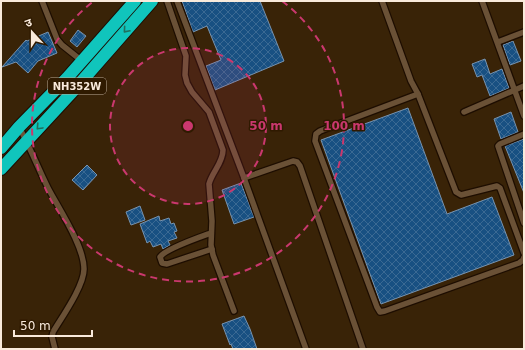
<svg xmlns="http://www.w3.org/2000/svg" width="525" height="350" viewBox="0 0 525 350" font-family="'DejaVu Sans','Noto Sans Devanagari',sans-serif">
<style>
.building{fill:url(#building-cross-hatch);stroke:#7793af}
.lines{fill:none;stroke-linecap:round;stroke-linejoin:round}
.lane-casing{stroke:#1d0d00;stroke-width:8}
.highway-casing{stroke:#1d0d00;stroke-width:14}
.lane{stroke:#6a5136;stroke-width:5.5}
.highway{stroke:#10c5bc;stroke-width:12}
.oneway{stroke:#20705e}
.ring{fill:none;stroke:#ca386e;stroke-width:2;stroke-dasharray:7 5}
.labels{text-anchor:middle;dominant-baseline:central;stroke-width:3;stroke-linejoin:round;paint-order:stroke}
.shield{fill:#2f1a00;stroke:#bcac99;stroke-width:1}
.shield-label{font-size:10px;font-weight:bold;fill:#f9eadb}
.centre{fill:#ca386e;stroke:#2f1a00;stroke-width:2}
.ring-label{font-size:12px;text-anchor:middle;font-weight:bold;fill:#ca386e;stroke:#2f1a00;stroke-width:3;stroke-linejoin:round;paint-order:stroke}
</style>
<defs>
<pattern id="building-cross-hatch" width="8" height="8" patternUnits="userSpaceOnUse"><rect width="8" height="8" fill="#185082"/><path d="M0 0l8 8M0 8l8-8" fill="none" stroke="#3a6993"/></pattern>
</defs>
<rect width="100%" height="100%" fill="#392307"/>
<g class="building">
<polygon points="182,1 260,1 284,61 215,90 206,66 221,60 207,26 193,32"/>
<polygon points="78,30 86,36 77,47 70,41"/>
<polygon points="48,32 57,53 38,61 28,73 16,62 2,67 26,40 27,41"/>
<polygon points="513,41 521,61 510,65 503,45"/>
<polygon points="485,59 490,74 502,69 509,88 490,96 482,75 477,77 472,64"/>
<polygon points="408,108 447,214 492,197 514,255 381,304 321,140"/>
<polygon points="511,112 518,132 501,139 494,119"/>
<polygon points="524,139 524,193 505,146"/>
<polygon points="87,165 97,175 83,190 72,180"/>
<polygon points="241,183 254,217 234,224 222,190"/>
<polygon points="140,206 145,220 131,225 126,212"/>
<polygon points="159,216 160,221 169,218 171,224 174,223 177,231 174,232 177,238 168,241 170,245 163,249 161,244 153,247 150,241 147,243 140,224"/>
<polygon points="244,316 250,329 257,349 233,349 231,344 230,345 222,324"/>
</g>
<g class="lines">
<defs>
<g id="lane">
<polyline points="42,1 57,39 62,45 82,61"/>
<path d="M167 1 186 56 185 75 187 83 192 92 209 112 223 150C223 163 212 172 209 184L212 221 211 245 213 255 234 311"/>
<polyline points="177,1 244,178 293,161 297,162 300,166 363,349"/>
<polyline points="382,1 411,81 418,94 456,192 461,195 497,186 500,188 524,253"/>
<polyline points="482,1 524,116"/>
<polyline points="498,42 524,32"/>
<polyline points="418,94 320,131 316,134 315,141 377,307 380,312 385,311 519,263 523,260 524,257"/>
<polyline points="464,112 524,86"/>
<path d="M19 127C30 147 38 168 48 188 59 209 84 246 84 269 84 286 62 317 53 332L52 337 55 349"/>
<polyline points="524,134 500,144 498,146 524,223"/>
<polyline points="244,178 306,349"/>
<path d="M211 233C200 237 165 249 160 257L162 263 167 264 212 249"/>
</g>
<g id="highway">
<polyline points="1,148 19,127 67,78 135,1"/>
<polyline points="1,169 74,90 152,1"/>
</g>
</defs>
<use href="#lane" class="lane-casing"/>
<use href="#highway" class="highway-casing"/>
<use href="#lane" class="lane"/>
<use href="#highway" class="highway"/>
</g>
<defs><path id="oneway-chevron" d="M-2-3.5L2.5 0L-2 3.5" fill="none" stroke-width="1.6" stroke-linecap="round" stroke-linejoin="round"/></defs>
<g class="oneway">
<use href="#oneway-chevron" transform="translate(126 30) rotate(131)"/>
<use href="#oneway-chevron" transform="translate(39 127) rotate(133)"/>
</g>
<circle cx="188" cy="126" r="78" fill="#ca386e" fill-opacity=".12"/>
<g class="ring">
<circle cx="188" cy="126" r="78"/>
<path d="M282 1A156 156 0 1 1 94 1"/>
</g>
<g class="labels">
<rect class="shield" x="48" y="78" width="58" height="16" rx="3"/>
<g class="shield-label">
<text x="77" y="86">NH352W</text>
</g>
</g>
<circle cx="188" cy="126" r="6" class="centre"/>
<g class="ring-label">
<text x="266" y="130">50 m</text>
<text x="344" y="130">100 m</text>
</g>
<rect width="525" height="350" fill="none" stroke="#f9eadb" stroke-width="4"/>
<g transform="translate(32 32) rotate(339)" stroke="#2f1a00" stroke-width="3" paint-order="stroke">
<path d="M0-3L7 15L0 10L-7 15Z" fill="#f9eadb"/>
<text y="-6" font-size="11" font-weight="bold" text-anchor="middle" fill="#f9eadb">उ</text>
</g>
<path d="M14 330v6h78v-6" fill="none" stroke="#f9eadb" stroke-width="2"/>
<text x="20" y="330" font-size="12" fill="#f9eadb" stroke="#2f1a00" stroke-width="3" paint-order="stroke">50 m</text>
</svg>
